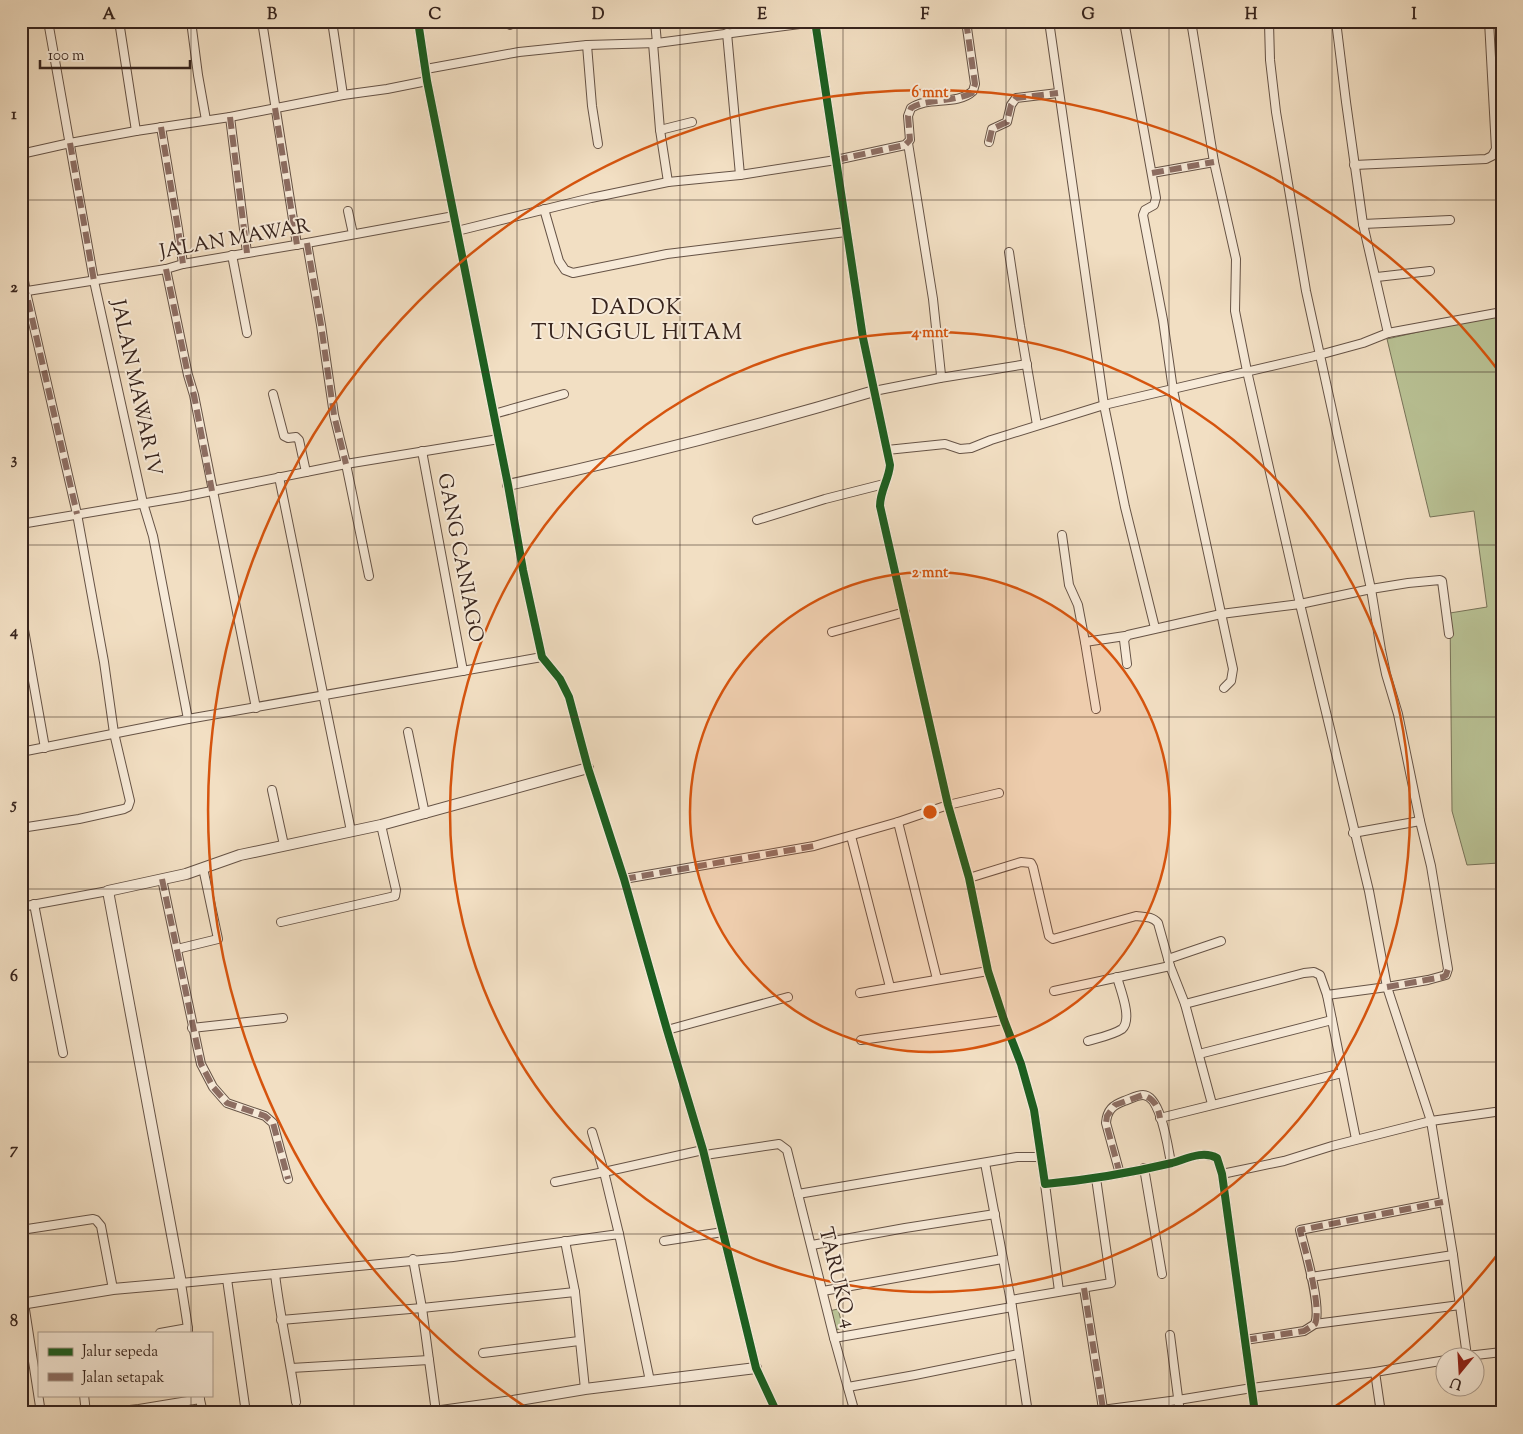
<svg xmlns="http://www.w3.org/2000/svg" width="1523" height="1434" viewBox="0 0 1523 1434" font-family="'Sorts Mill Goudy',serif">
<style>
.green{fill:#b9c295;stroke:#787359}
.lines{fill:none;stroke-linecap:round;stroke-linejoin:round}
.minor-casing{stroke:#665346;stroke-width:10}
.tertiary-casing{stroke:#665346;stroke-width:12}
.minor{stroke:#f7ead8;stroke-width:8}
.tertiary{stroke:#f7ead8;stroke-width:10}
.quiet{stroke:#8d6e63;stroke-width:6;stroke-dasharray:12 6;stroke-linecap:butt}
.cycleway-casing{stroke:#f7ead8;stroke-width:11}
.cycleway{stroke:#1b5e20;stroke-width:8}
.grid{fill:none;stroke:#37241d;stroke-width:1;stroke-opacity:0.55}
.ring{fill:none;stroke:#d6540e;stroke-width:2.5}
.labels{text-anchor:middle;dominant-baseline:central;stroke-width:4;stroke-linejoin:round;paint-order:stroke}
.street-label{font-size:20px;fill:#37241d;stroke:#f7ead8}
.quarter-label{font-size:22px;letter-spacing:1px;fill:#37241d;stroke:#f7ead8}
.centre{fill:#d6540e;stroke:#f7ead8;stroke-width:2.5}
.ring-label{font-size:15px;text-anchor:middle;font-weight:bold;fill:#d6540e;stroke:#f7ead8;stroke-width:4;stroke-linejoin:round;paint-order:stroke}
.neatline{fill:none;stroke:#37241d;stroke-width:2}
.grid-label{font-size:16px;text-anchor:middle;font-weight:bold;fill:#37241d}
</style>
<rect width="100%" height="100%" fill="#f2dfc3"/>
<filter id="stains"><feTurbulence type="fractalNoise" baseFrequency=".004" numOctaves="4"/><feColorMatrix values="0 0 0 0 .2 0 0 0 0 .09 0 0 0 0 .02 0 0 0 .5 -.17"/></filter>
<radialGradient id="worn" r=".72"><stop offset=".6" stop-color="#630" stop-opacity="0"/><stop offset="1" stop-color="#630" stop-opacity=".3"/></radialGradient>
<g class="green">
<polygon points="1502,313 1502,881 1499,863 1467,865 1452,811 1450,613 1487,607 1474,511 1430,517 1387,339"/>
<polygon points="838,1309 843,1328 835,1330 829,1311"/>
</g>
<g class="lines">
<defs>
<g id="minor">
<polyline points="48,21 94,281 143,503 153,536 188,719"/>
<polyline points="119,21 136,131"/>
<polyline points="191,21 198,75 206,120"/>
<polyline points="262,21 297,245"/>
<polyline points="332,21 343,95"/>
<polyline points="418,21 427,81 508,485 523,570 542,657 560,679 569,697 588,768 624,879 667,1030 703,1150 756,1368 777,1413"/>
<polyline points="510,21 510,25"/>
<polyline points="655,21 657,43"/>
<path d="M815 21 863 338 890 465C889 479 880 491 880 506L948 805 969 878 988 971 1004 1020 1021 1064 1034 1110 1045 1184C1088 1180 1130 1173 1172 1163 1186 1159 1203 1150 1217 1158L1222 1174 1255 1413"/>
<polyline points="1049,21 1104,405 1125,507 1155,628"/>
<polyline points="1124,21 1156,198 1154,205 1145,210 1143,215 1163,320 1173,390 1233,669 1231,681 1224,688"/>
<polyline points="1191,21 1214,162 1236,259 1235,311 1247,371 1300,604 1371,589 1408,583 1440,580 1442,581 1449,634"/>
<polyline points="1336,21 1346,102 1363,224 1388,333"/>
<polyline points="1191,22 1337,24"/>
<polyline points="1269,23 1270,60 1276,112 1306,291 1371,589 1381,650 1386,674 1398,714 1420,821 1353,833"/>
<polyline points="727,33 740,175"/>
<polyline points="653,43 660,130 668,182"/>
<polyline points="587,45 592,106 598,144"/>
<polyline points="426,69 519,52 587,45 657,43 815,22"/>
<polyline points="230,117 247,253"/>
<polyline points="161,127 178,229 183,264"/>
<polyline points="660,130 692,122"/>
<polyline points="989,142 992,129 1007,122 1011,105 1016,98 1058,93"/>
<polyline points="908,143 933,299 941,375 940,378"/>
<polyline points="21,154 70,143 136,131 230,117 343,95 387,89 427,81"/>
<polyline points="1354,165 1486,159 1492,156 1496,149 1489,21"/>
<polyline points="1152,173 1214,162"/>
<polyline points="544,209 559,261 565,270 573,273 667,254 846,232"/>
<polyline points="348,211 353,234"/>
<polyline points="1363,224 1450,220"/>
<path d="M457 231 591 198 668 182 740 175 836 160 905 145 910 140 908 116 911 108C928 96 957 106 973 91L975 84 966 21"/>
<polyline points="307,243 321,325 334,415 346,464 369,576"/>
<polyline points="1009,252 1020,326 1037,425"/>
<polyline points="232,255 247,333"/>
<polyline points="21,265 26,292 77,514 104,662 114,733 130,801 128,807 124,809 79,819 21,828"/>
<polyline points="166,269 188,375 194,395 256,708"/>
<polyline points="1377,277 1430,271"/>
<polyline points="21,292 166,269 183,264 307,243 454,216"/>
<polyline points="874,391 940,378 1027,364"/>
<polyline points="273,394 284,436 288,438 296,437 299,440 306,472"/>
<polyline points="494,414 564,394"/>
<polyline points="887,450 945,444 960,449 971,448 991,440 1104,405 1319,355 1363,343 1388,333 1502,312"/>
<polyline points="422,451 463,671"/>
<polyline points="279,477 351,831"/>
<polyline points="757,520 825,499 884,484"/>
<polyline points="21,524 182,497 346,464 499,439"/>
<polyline points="1062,535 1069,585 1078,605 1085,642 1096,709"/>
<polyline points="21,613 45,748"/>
<polyline points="832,632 905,612"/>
<polyline points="1085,642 1125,636"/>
<polyline points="1127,664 1124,640 1128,635 1221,614 1300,604 1369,891 1387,987 1431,1121 1453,1255 1467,1356 1502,1352"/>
<polyline points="408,732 425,814"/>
<polyline points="21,752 188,719 542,657"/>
<polyline points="272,790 284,845"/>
<polyline points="898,822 937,979"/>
<polyline points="851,836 890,987"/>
<path d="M969 878 1021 862 1031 863 1033 867 1049 936 1053 939 1136 916C1144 917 1152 916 1158 923L1170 966 1185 1004 1212 1104"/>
<polyline points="162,879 201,1064 213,1087 227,1103 265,1116 273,1123 288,1179"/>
<polyline points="624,879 814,846 898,822 948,805 999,793"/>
<polyline points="34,904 63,1053"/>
<polyline points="21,907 108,891"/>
<polyline points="281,922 395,896 396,890 381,825"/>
<polyline points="177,949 218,939 203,868"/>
<polyline points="1168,959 1221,941"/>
<polyline points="1054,991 1170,966"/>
<polyline points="860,993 988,971"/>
<polyline points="1327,995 1387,987 1428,980 1446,975 1448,969 1431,866 1420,821"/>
<polyline points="1185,1004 1304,973 1314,972 1320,975 1327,995 1356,1139"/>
<polyline points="192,1028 283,1018"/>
<polyline points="667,1030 788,997"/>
<polyline points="861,1040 1004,1020"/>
<path d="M1088 1041C1098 1038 1113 1035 1122 1029 1133 1019 1120 989 1117 977"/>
<polyline points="1199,1054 1332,1020"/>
<polyline points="1160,1118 1342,1073"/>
<polyline points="592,1132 604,1172 619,1234"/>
<polyline points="705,1155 779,1144 787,1150 834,1338 855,1413"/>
<polyline points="985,1163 1012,1307 1028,1413"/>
<polyline points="1144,1168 1162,1274"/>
<path d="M1120 1174 1106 1123C1107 1110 1113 1105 1124 1101 1130 1099 1137 1095 1143 1095 1161 1095 1168 1148 1171 1163"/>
<polyline points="1222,1174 1284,1161 1332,1146 1431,1121 1502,1111"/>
<polyline points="555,1182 604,1172 703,1150"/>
<polyline points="1045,1184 1059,1291"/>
<polyline points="798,1194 1017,1157 1041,1157"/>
<polyline points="21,1230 93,1219 96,1220 101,1226 113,1289"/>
<polyline points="565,1241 575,1292 585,1389"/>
<polyline points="664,1241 723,1232"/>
<polyline points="812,1245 905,1228 995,1214"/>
<polyline points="413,1259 422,1308 436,1412"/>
<path d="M275 1274C280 1317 290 1359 296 1402"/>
<polyline points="1311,1277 1453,1255"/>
<polyline points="227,1279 246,1413"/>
<polyline points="1084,1288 1103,1409"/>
<polyline points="823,1291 1002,1259"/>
<polyline points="1011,1300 1111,1283 1096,1178"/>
<polyline points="24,1303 41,1413"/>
<polyline points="281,1320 422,1308 575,1292"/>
<polyline points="1315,1324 1460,1305"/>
<polyline points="188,1328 181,1283 453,1257 619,1234 650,1381"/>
<polyline points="160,1333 188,1328 188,1331"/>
<polyline points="1170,1335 1180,1413"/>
<polyline points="834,1338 1012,1307"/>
<path d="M1245 1340 1304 1331 1315 1324C1322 1307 1305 1250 1300 1230L1443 1202"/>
<polyline points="483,1353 579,1341"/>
<polyline points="291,1368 429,1360"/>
<polyline points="1375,1372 1381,1413"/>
<polyline points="848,1387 915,1375 1019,1354"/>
<polyline points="84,1395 86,1413"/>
<polyline points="199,1395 203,1413"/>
<polyline points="102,1413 139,1409 200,1399"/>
<polyline points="1079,1413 1178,1400 1252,1388 1375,1372 1446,1360"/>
</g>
<g id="tertiary">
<path d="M508 485C631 459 753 427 874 391"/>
<polyline points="21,1304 113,1289 181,1283 108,891 186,874 240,855 381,825 588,768"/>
<polyline points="427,1413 513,1401 585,1389 756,1368"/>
</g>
</defs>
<use href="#minor" class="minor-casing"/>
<use href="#tertiary" class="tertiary-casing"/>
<use href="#minor" class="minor"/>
<use href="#tertiary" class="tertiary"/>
<g class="quiet">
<polyline points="1336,21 1337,24"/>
<polyline points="275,108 297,245"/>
<polyline points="230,117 247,253"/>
<polyline points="161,127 178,229 183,264"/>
<polyline points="989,142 992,129 1007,122 1011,105 1016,98 1058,93"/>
<polyline points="70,143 94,281"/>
<path d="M836 160 905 145 910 140 908 116 911 108C925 99 954 102 972 93L975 84 966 21"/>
<polyline points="1152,173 1214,162"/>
<polyline points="307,243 321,325 334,415 346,464"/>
<polyline points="21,265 26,292 77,514"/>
<polyline points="166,269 188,375 194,395 212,491"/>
<polyline points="162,879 201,1064 213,1087 227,1103 265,1116 273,1123 288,1179"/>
<polyline points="624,879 814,846"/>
<polyline points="1387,987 1443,977 1446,975 1448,969"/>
<path d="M1120 1174 1106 1123 1107 1116 1115 1105 1143 1095C1155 1099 1158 1107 1160 1118"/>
<polyline points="1084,1288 1103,1409"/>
<path d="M1245 1340 1304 1331 1315 1324C1322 1307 1305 1250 1300 1230L1443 1202"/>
</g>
<defs>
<g id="cycleway">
<polyline points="418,21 427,81 508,485 523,570 542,657 560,679 569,697 588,768 624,879 667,1030 703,1150 756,1368 777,1413"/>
<path d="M815 21 863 338 890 465C889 479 880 491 880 506L948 805 969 878 988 971 1004 1020 1021 1064 1034 1110 1045 1184C1088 1180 1130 1173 1172 1163 1186 1159 1203 1150 1217 1158L1222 1174 1255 1413"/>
</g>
</defs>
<use href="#cycleway" class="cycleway-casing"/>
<use href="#cycleway" class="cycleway"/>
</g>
<path class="grid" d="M191 21V1333M354 21V1413M517 21V1413M680 21V1413M843 21V1413M1006 21V1413M1169 21V1413M1332 21V1413M21 200H1502M21 372H1502M21 545H1502M21 717H1502M21 889H1502M21 1062H1502M21 1234H1502M191 1395V1413"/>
<circle cx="930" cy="812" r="240" fill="#d6540e" fill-opacity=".12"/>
<g class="ring">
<circle cx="930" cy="812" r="240"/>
<circle cx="930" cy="812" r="480"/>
<path d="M1501 1250A720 720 0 0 1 1327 1412M533 1412A720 720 0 1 1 1501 374"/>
</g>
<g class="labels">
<g class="street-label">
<text transform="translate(235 240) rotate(-10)">JALAN MAWAR</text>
<text transform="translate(135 388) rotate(78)">JALAN MAWAR IV</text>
<text transform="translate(459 558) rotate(79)">GANG CANIAGO</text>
<text transform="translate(836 1278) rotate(76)">TARUKO 4</text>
</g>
<g class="quarter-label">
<text x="637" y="309">DADOK<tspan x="637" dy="25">TUNGGUL HITAM</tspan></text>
</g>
</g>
<circle cx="930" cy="812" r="8" class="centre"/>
<g class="ring-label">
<text x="930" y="97">6 mnt</text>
<text x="930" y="337">4 mnt</text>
<text x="930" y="577">2 mnt</text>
</g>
<rect width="1523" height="1434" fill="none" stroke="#f2dfc3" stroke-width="55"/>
<rect x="38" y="1332" width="175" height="65" fill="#f7ead8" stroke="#aa9b8d"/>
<rect x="48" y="1348" width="25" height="8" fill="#1b5e20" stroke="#aa9b8d"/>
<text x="82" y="1356" font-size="15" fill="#37241d">Jalur sepeda</text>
<rect x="48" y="1373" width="25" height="8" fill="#8d6e63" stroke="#aa9b8d"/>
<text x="82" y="1382" font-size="15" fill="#37241d">Jalan setapak</text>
<g transform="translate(1460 1372) rotate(198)"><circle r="24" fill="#f7ead8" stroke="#aa9b8d"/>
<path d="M0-4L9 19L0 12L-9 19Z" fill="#8f2418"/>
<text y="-8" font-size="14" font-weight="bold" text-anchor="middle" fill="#37241d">U</text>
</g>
<path d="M40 60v8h150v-8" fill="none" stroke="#37241d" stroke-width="2.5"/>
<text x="48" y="60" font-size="15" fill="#37241d" stroke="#f7ead8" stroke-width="4" paint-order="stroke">100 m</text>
<rect x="28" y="28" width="1468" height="1378" class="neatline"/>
<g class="grid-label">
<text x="109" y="19">A</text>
<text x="272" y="19">B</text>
<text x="435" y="19">C</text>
<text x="598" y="19">D</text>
<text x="762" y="19">E</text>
<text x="925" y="19">F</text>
<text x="1088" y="19">G</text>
<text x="1251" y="19">H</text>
<text x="1414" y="19">I</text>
<text x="14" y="119">1</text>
<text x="14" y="292">2</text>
<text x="14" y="464">3</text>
<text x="14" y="636">4</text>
<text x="14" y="809">5</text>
<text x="14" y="981">6</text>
<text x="14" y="1154">7</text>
<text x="14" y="1326">8</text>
</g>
<rect width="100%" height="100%" filter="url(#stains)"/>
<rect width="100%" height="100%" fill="url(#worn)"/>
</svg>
